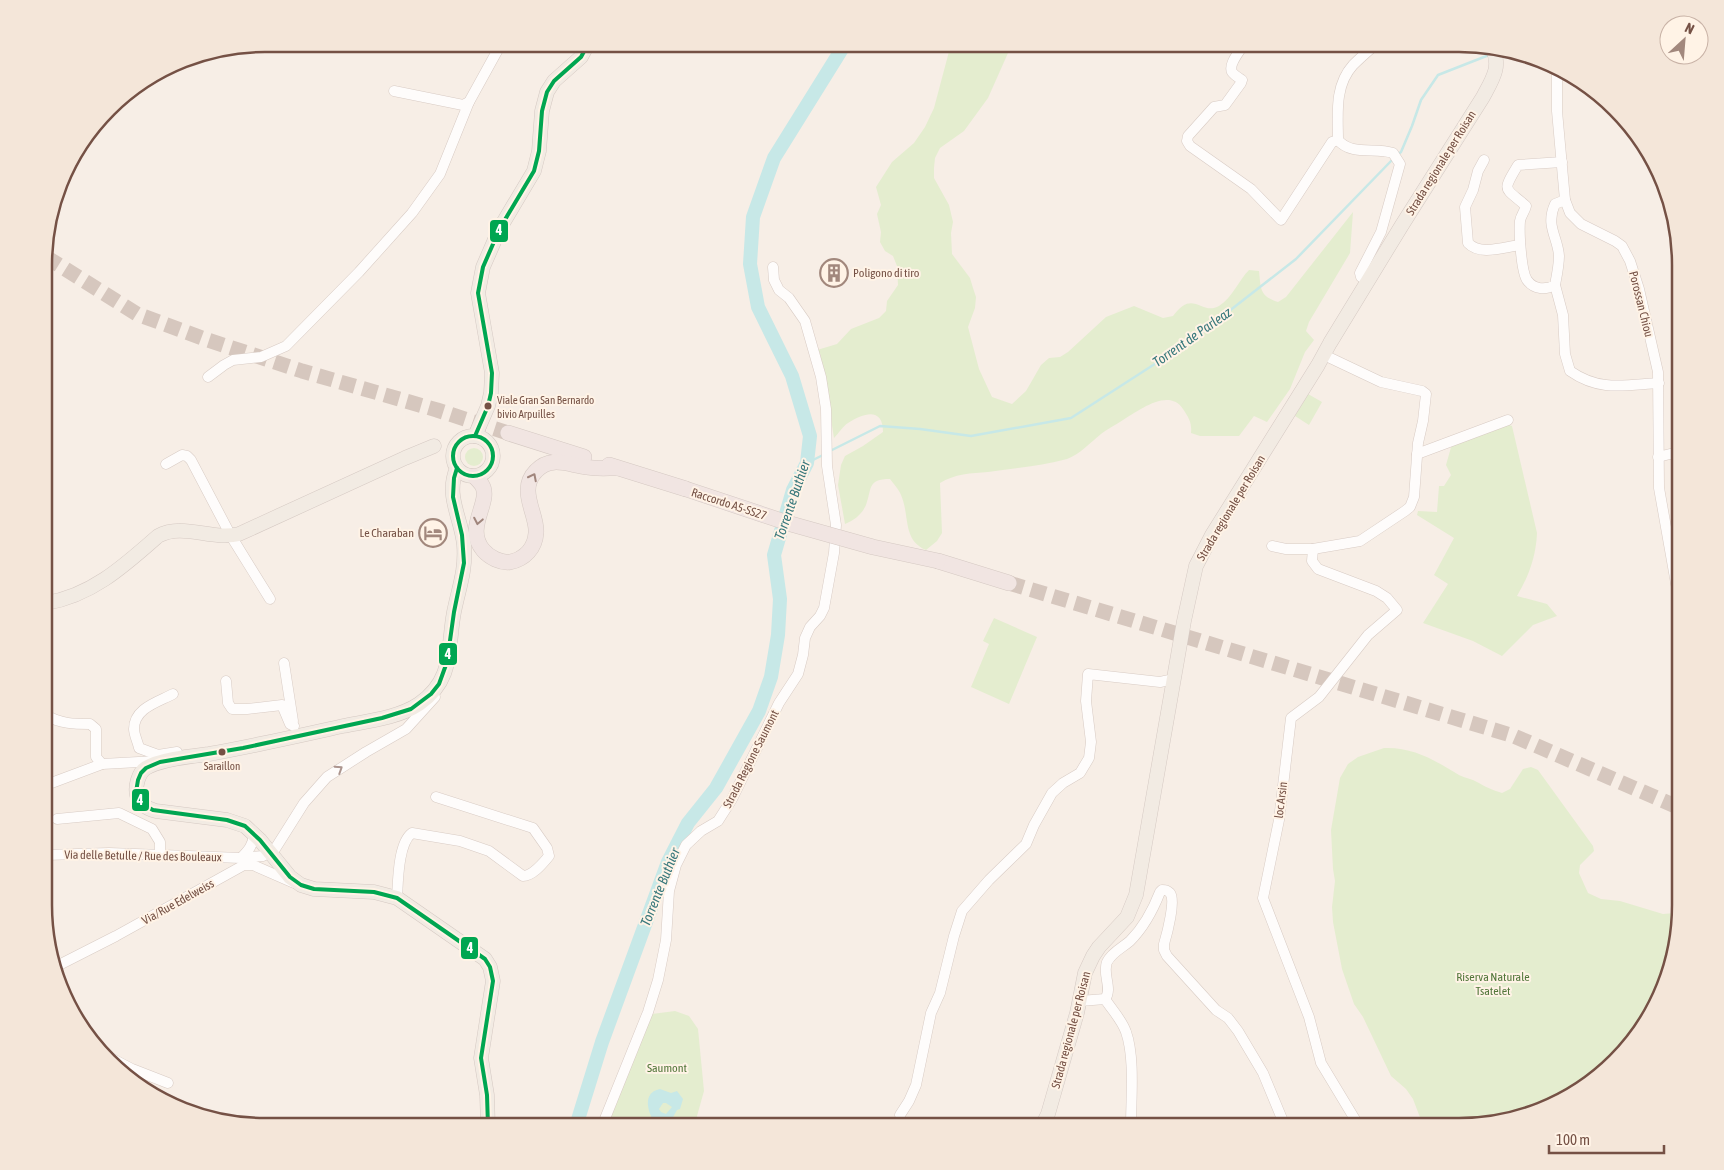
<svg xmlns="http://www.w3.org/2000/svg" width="1724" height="1170" viewBox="0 0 1724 1170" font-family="'Asap Condensed',sans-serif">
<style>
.green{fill:#e4edcf}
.water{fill:#c7e8e7;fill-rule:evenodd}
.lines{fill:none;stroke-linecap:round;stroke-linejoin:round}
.stream{stroke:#c7e8e7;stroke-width:2.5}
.river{stroke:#c7e8e7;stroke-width:14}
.highway-tunnel{stroke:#d6c7be;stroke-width:15;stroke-dasharray:15 8;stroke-linecap:butt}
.minor-casing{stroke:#d8cbc4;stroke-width:11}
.major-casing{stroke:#d5c9c3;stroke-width:15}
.highway-casing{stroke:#d5c9c3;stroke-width:16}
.minor{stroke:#fefcfb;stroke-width:10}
.major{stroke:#f2ebe3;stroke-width:14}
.highway{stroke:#f1e5e2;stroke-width:15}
.highway-bridge-casing{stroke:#d5c9c3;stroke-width:16;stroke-linecap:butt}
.highway-bridge{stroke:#f1e5e2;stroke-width:15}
.bus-1-casing{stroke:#fff3e6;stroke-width:8}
.bus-1{stroke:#00a651;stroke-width:4}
.oneway{stroke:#a0857c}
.oneway2{stroke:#ac958e}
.bus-dot{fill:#755145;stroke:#fff3e6;stroke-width:2}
.labels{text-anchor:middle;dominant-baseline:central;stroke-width:4;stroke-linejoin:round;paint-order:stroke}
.bus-label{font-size:11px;fill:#755145;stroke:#fff3e6;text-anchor:start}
.street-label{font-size:12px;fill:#755145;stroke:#fff3e6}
.poi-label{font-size:12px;fill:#755145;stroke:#fff3e6;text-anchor:start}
.park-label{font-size:12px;fill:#52763a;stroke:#fff3e6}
.water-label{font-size:14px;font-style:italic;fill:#38787c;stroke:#fff3e6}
.rim{fill:none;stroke:#755145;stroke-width:2.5}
.line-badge{stroke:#fff3e6;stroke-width:2}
.badge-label{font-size:14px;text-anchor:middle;font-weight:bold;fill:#fff}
</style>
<rect width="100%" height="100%" fill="#f7eee6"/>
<g class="green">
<path d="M951 44H1012L988 98 964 131 940 148 935 158 934 168V178L949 205 953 222 951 233 952 254 970 278 973 288 976 297 975 308 968 327 979 369 992 397 1012 404 1026 391 1041 365 1049 358 1060 357 1068 352 1106 317 1134 306 1163 318 1173 316C1193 288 1201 316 1219 306 1232 298 1239 280 1249 270L1259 271C1261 288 1259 296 1278 302L1286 297 1353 212 1350 253 1309 322 1306 331 1314 340 1305 352 1290 389 1267 422 1254 416 1239 436H1200L1191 433C1192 423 1189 418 1183 409 1169 387 1138 411 1123 420 1116 425 1107 429 1101 434 1091 442 1079 455 1067 459 1042 466 1014 468 988 472 972 473 954 474 940 483L942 533 937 541 926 550C902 540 910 515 901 495 899 490 894 484 890 479 867 479 872 489 866 505 862 514 855 520 845 524L838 485 841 465 845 456 863 446 883 432C883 407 864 413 848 423 843 426 839 433 834 438L820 353 817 350 837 344 851 329 879 318 886 311 887 301 898 285 897 266 893 256 885 251 880 242 881 232 877 214 881 205 876 187 892 162 914 143 925 127 934 108Z"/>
<polygon points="1308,394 1322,402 1309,425 1295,416"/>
<path d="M1504 423 1512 426 1537 533C1536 556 1529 576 1517 596L1547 604 1557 616 1533 625 1502 656 1473 641 1423 623 1448 584 1434 575 1454 538 1417 515 1418 511 1437 512 1439 486H1444L1451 475 1446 465 1452 444Z"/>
<circle cx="474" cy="457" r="9"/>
<polygon points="994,618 1037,637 1009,704 971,687 989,644 983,641"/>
<path d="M1384 748C1414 747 1434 760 1459 775 1465 778 1472 779 1477 782 1486 787 1492 790 1502 793L1510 789 1523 769 1531 767 1538 770 1593 846 1594 851 1580 865 1579 873 1588 893 1601 899 1620 901 1663 914 1675 913 1680 916 1668 976 1635 1039 1557 1103 1459 1126H1421V1120L1413 1099 1406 1089 1391 1076 1363 1017 1354 1004 1342 969 1333 922 1332 907 1335 881 1333 869 1331 830 1340 778 1348 764 1358 757Z"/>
<polygon points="675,1011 689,1016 698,1029 704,1091 697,1116 699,1126 605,1126 652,1014"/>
</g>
<path class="water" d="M660 1089 671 1093 677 1091 683 1099 680 1109 677 1110 668 1126H657C649 1116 640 1093 660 1089ZM663 1103H666L672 1107 666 1114 661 1112 659 1109Z"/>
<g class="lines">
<g class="stream">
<polyline points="1397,155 1401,152 1412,126 1421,100 1438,75 1489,55"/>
<polyline points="830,451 880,426 920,429 971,436 1071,418 1192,340 1296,259 1393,159"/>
<polyline points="807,463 823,455"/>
</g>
<polyline class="river" points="576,1126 602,1042 668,862 688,823 716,788 759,711 771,677 778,635 780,599 774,555 793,490 807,463 810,436 792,376 758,307 750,264 753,217 774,158 845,44"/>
<g class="highway-tunnel">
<polyline points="46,257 137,314 205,339 302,371 437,410 508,433"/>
<polyline points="1009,583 1514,736 1680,808"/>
</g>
<defs>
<g id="minor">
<path d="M1244 44C1240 51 1228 64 1232 72 1234 75 1239 78 1242 80L1241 83 1225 105 1214 107 1188 136 1187 141 1190 146 1251 189 1281 220 1332 142 1338 140"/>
<polyline points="1557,70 1557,111 1565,200 1570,213 1581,224 1615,241 1622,246 1630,261 1639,289 1658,372 1659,488 1680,606"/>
<polyline points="394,91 463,105 469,102"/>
<path d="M1484 160 1478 171 1473 190 1465 207 1468 243C1480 256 1504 247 1520 245"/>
<path d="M1562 162 1518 165C1501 193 1505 187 1526 206 1525 211 1521 215 1520 221 1519 232 1521 271 1527 280 1534 290 1546 290 1555 285 1557 275 1559 265 1559 256 1558 237 1545 226 1555 204L1565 200"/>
<path d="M1368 281 1361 277 1360 273 1381 232 1400 164 1393 153C1375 147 1351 156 1338 140 1338 115 1334 86 1353 65 1360 58 1368 51 1376 44"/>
<path d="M1555 285 1563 315 1565 354 1570 371C1600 392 1625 385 1659 383"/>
<polyline points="208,377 224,365 233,360 261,357 286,346 359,272 412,213 440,174 469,102 501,44"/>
<polyline points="1417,454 1508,420"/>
<polyline points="1658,457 1670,454 1680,454"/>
<polyline points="166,464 182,455 187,456 191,460 231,536 270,599"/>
<polyline points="1272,546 1286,549 1313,549 1360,541 1405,511 1410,507 1414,497 1418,443 1423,421 1426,394 1422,391 1381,382 1324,355"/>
<polyline points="1313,549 1312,561 1318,569 1376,591 1387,598 1397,610 1368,635 1319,697 1291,718 1279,820 1263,898 1309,1017 1321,1063 1359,1126"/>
<polyline points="284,663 293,721"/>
<polyline points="226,681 228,703 232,709 247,709 282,705 290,724 294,726"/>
<path d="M173 694C158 702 134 708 134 729 134 735 138 742 139 748L158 755 177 752"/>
<path d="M46 715C60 724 75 724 90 724L96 729V757L102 764"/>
<polyline points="46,785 102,764 157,761"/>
<polyline points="57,819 119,813 152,829 160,842 160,854"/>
<polyline points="46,855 109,853 241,858 263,856 275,849 304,803 327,777 366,752 406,729 435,697"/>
<path d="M241 858C249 850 253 845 254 834"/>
<path d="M397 898C398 882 398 843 412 833L460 841 489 851 523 876C533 876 543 863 549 856L547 848 533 828 436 797"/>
<polyline points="57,966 116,936 244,865 253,865 294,883"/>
<path d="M1105 999C1112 1010 1122 1020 1126 1032 1135 1057 1131 1099 1131 1126"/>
<path d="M1080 1001 1105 999C1113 989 1102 974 1107 962 1112 952 1122 948 1130 941 1144 927 1153 910 1160 892L1162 890C1166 890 1167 890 1170 893 1176 900 1167 934 1164 944V950L1167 956 1216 1010 1228 1018 1238 1031 1263 1073 1285 1126"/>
<polyline points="111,1058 132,1069 168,1083"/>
<polyline points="900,1115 909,1101 916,1085 931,1013 940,993 954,936 962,911 989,880 1026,844 1034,825 1052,793 1063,783 1080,773 1089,758 1091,742 1086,701 1088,674 1160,682 1174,679"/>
<polyline points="602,1126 648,1012 658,980 666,940 669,891 676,865 686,845 701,831 718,821 732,799 779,703 798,674 803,655 805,638 810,627 820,616 824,608 834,553 836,525 827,466 826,409 821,377 805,321 789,298 779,290 774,280 773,267"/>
</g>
<g id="major">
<polyline points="475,436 488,406 491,393 492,373 478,293 483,267 500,228 534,171 539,151 542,111 547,92 554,81 581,57 588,44"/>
<circle cx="473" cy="456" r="20"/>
<path d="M457 468C445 496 461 516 464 545 466 571 459 587 454 612 447 648 455 679 419 704 398 718 368 721 343 726 298 736 254 746 209 754 193 756 160 759 146 768 138 773 135 787 137 795 140 805 148 809 156 811L227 820 245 826 260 840 290 877 301 885 314 889 374 892 397 898 485 959 490 967 493 981 481 1058 487 1095 488 1126"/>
<path d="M46 603C91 596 124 566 158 536 183 522 212 541 239 534L405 458 434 446"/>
<path d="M1042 1126 1048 1114 1077 1013 1085 973 1093 956 1099 947 1127 917 1136 895 1184 621 1196 566 1212 535 1318 365 1330 343 1402 225 1483 97C1492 80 1502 66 1492 48"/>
</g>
<g id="highway">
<polyline points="508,433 584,457"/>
<polyline points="609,465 686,489"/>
<path d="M474 476C477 479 480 482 482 485 492 502 464 527 483 550 490 558 501 563 510 562 525 559 535 548 536 533 538 515 517 490 536 471 551 455 569 465 586 467 596 469 607 468 617 468"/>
<polyline points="938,561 1009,583"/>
</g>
</defs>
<use href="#minor" class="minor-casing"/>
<use href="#major" class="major-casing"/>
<use href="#highway" class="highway-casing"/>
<use href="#minor" class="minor"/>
<use href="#major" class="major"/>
<use href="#highway" class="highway"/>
<defs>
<polyline id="highway-bridge" points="686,489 791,524 873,547 938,561"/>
</defs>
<use href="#highway-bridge" class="highway-bridge-casing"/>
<use href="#highway-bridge" class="highway-bridge"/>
<defs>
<g id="bus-1">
<polyline points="475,436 488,406 491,393 492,373 478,293 483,267 500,228 534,171 539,151 542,111 547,92 554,81 581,57 588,44"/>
<circle cx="473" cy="456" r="20"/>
<polyline points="457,468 454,478 453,497 462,535 464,563 454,612 447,662 439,684 431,694 411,709 382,718 243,748 160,762 146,768 141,773 138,780 136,792 142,804 153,810 227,820 245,826 260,840 290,877 301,885 314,889 374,892 397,898 485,959 490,967 493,981 481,1058 487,1095 488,1126"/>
</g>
</defs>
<use href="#bus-1" class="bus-1-casing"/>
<use href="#bus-1" class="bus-1"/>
</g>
<defs><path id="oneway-chevron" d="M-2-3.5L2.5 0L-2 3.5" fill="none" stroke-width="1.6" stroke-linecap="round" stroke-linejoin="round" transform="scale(1.25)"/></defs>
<g class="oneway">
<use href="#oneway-chevron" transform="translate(533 477) rotate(-63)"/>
<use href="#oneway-chevron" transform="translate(478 521) rotate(101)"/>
</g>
<use class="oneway2" href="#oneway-chevron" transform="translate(339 769) rotate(-33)"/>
<defs>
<symbol id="building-ring" viewBox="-11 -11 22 22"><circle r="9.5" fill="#fff3e6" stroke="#a2887d" stroke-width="1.5"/><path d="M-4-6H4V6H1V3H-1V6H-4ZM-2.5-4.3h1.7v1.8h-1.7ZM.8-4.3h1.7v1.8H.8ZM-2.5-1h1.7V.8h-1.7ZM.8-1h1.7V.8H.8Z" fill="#a2887d"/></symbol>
<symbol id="hotel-ring" viewBox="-11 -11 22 22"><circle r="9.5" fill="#fff3e6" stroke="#a2887d" stroke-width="1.5"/><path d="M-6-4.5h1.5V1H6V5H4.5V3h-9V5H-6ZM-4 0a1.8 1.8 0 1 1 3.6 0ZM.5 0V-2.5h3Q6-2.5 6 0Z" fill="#a2887d"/></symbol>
</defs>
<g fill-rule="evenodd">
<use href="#building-ring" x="818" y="257" width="32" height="32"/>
<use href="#hotel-ring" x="417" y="517" width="32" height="32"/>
</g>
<g class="bus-dot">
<circle cx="488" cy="406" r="4.5"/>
<circle cx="222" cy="752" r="4.5"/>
</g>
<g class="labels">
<g class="bus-label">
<text x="497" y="400">Viale Gran San Bernardo<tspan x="497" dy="14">bivio Arpuilles</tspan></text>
<text x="222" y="766" text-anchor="middle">Saraillon</text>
</g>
<g class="street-label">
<text transform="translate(1441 163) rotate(-58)">Strada regionale per Roisan</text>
<text transform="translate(1641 304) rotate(76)">Porossan Chiou</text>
<text transform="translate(729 504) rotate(18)">Raccordo A5-SS27</text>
<text transform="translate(1231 508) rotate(-59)">Strada regionale per Roisan</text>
<text transform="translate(751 759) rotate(-63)">Strada Regione Saumont</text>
<text transform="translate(1281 800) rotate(-83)">loc Arsin</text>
<text transform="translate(143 856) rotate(1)">Via delle Betulle / Rue des Bouleaux</text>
<text transform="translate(178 902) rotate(-29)">Via/Rue Edelweiss</text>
<text transform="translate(1071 1030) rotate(-75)">Strada regionale per Roisan</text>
</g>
<g class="poi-label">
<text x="853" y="273">Poligono di tiro</text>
<text x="414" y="533" text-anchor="end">Le Charaban</text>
</g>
<g class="park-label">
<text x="1493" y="977">Riserva Naturale<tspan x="1493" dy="14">Tsatelet</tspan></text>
<text x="667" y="1068">Saumont</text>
</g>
<g class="water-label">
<text transform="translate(1192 337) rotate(-35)">Torrent de Parleaz</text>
<text transform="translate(792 500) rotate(-71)">Torrente Buthier</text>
<text transform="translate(660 887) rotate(-68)">Torrente Buthier</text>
</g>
</g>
<path d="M0 0H1724V1170H0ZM265 52H1459A213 213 0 0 1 1672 265V905A213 213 0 0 1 1459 1118H265A213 213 0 0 1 52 905V265A213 213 0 0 1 265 52Z" fill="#f4e6d9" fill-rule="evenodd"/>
<path class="rim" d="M265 52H1459A213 213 0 0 1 1672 265V905A213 213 0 0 1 1459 1118H265A213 213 0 0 1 52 905V265A213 213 0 0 1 265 52Z"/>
<g class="line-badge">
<rect x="489" y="219" width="20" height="24" rx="5" fill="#00a651"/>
<rect x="438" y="642" width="20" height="24" rx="5" fill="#00a651"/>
<rect x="131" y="788" width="19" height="24" rx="5" fill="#00a651"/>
<rect x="460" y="936" width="19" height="24" rx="5" fill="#00a651"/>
</g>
<g class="badge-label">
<text x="499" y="235">4</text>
<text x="448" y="659">4</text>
<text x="140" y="805">4</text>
<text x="470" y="953">4</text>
</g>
<g transform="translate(1684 40) rotate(26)"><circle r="24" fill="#fff3e6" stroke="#c8b2a6"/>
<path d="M0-4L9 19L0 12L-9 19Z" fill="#a2887d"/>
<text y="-8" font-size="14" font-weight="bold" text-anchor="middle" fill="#755145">N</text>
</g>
<path d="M1549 1145v8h115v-8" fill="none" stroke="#755145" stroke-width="2.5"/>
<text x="1556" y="1145" font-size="15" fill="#755145" stroke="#fff3e6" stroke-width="4" paint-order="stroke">100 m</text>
</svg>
